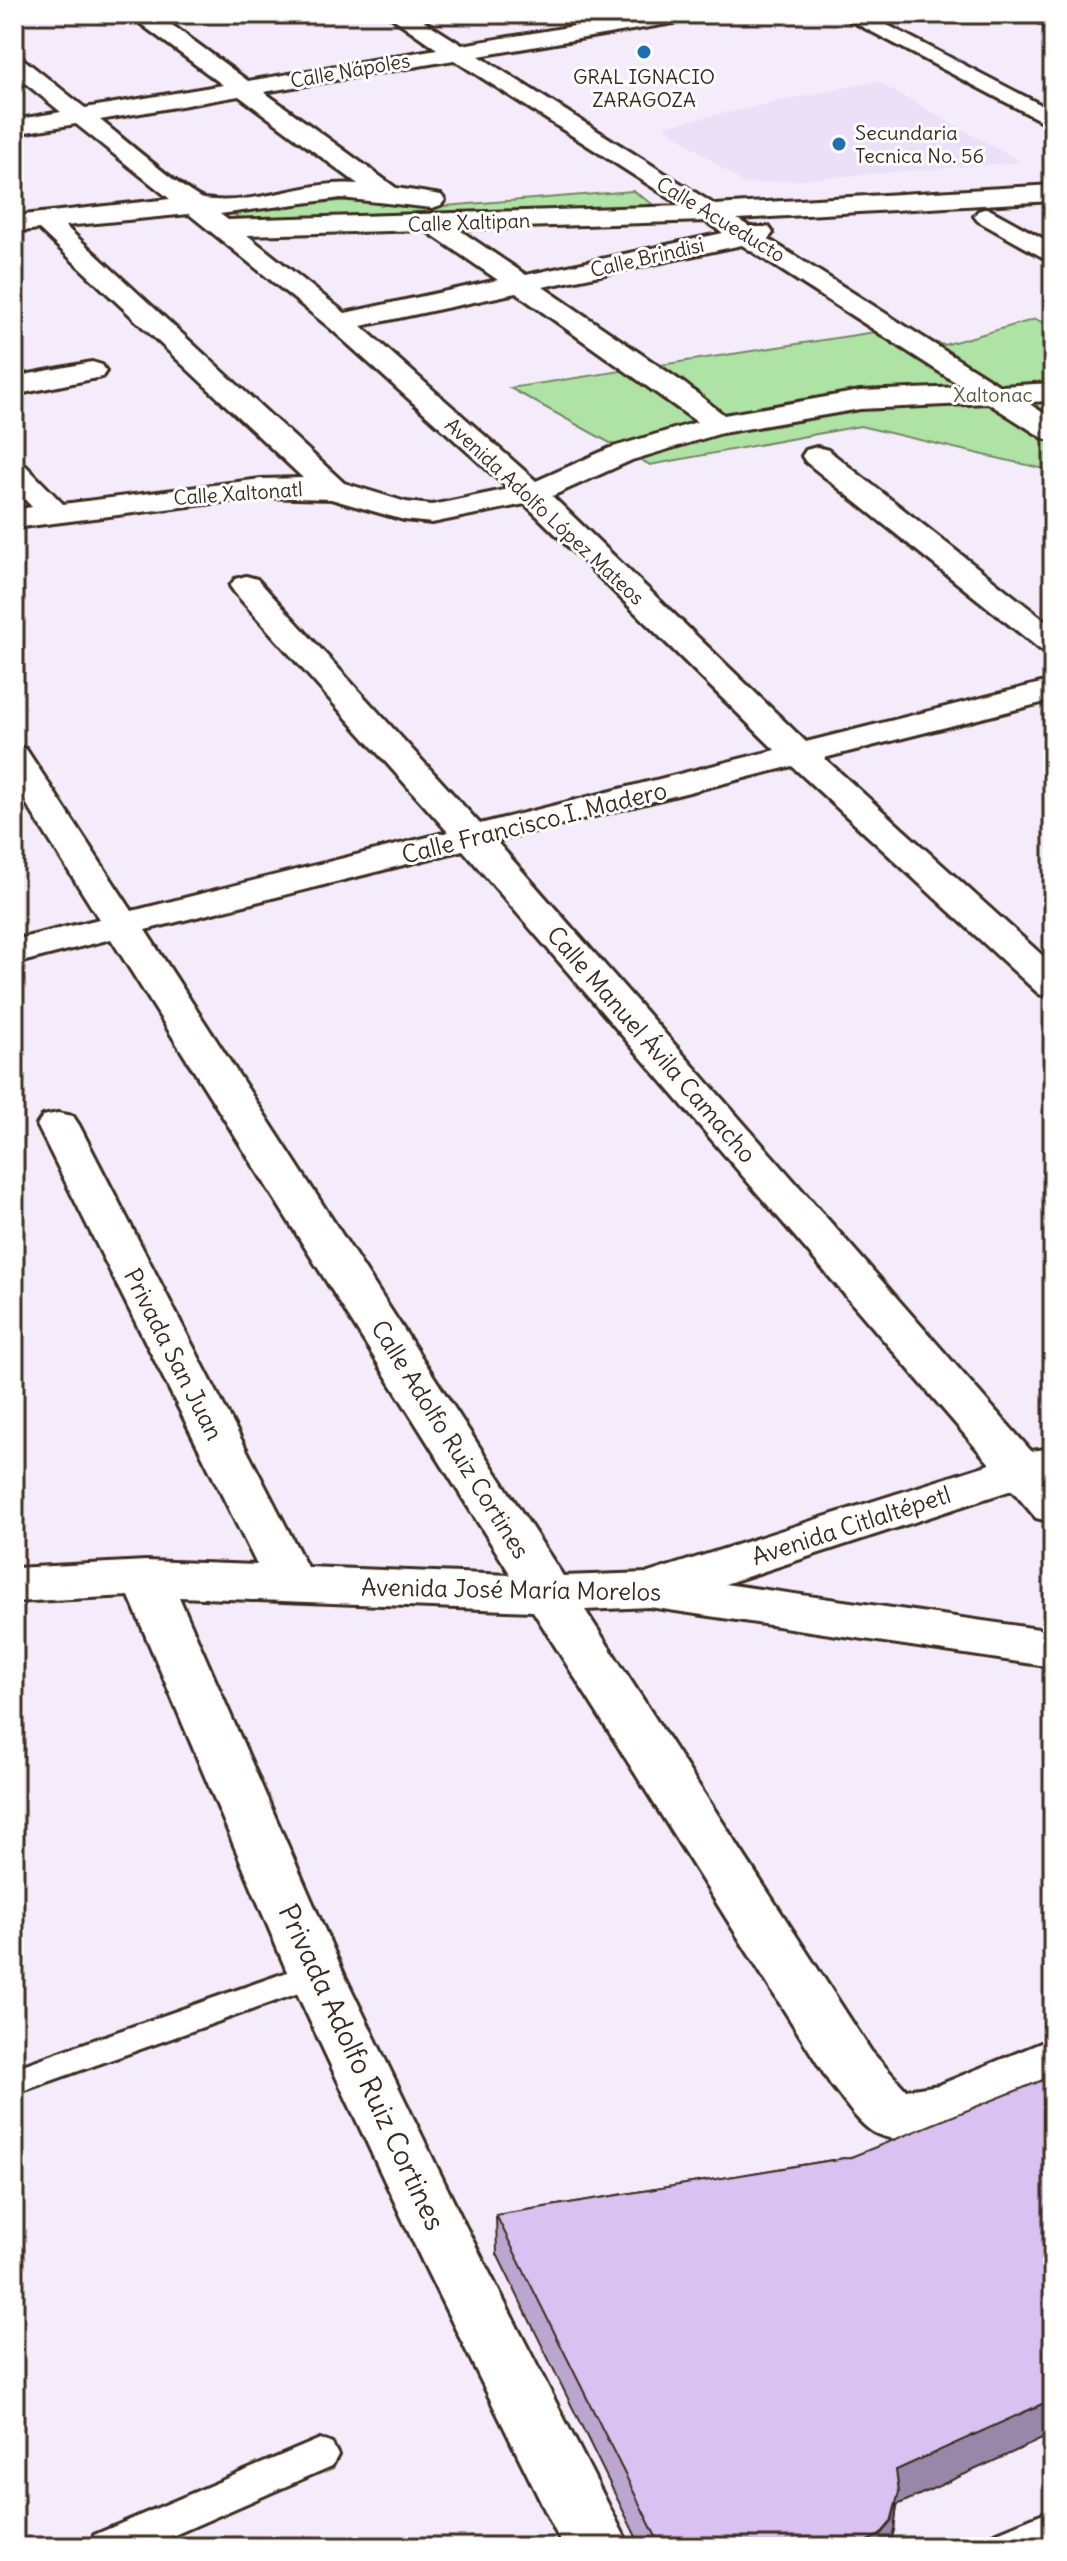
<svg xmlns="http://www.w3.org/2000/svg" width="1067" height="2561" viewBox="0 0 1067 2561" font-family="Delius,sans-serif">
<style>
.built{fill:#ecdff8}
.green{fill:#aee3a5;stroke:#748662;stroke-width:2}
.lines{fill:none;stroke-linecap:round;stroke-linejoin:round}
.service-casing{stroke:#3b2a1e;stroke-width:6}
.minor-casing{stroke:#3b2a1e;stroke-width:6}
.service{fill:#fff;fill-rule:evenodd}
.minor{fill:#fff;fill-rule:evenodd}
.wall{fill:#bba6cf;stroke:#3b2a1e;stroke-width:2}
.shaded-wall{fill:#9887a9;stroke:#3b2a1e;stroke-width:2}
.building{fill:#d9c1f1;stroke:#3b2a1e;stroke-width:2}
.poi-dot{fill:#1f6fb2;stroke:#fff;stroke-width:3}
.labels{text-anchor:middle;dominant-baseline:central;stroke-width:6;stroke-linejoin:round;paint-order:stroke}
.far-street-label{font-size:20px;fill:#3b2a1e;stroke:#fff}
.far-poi-label{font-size:20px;fill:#3b2a1e;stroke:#fff}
.far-park-label{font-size:20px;fill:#585840;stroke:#fff}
.street-label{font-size:24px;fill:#3b2a1e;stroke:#fff}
.near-street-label{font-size:28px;fill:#3b2a1e;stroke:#fff}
</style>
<rect width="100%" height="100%" fill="#f4ecfb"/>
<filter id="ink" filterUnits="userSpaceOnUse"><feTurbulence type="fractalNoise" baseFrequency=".0125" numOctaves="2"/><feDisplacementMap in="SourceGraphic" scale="16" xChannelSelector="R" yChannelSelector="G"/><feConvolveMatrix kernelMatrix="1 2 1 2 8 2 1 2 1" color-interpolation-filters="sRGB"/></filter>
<g filter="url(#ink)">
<polygon class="built" points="876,81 1021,162 744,184 664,126"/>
<g class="green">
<polygon points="633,191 660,209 244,221 227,210 365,199 420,208"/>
<polygon points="1036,319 1053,329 1053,471 860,426 650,465 510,388 888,330 944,345"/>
</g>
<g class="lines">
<defs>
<g id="service">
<polygon points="316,1962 327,1965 331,1974 327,1983 14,2094 14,2068"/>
<polygon points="320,2439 332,2444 338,2455 332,2466 147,2547 89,2547 94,2535"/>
<polygon points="1053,2509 1053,2543 1044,2547 985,2547 990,2535"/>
</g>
<g id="minor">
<path d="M141 14H157L248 81 437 49 387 14H413L462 45 645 14H696L685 21 479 56 715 205 1053 185V201L737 219 750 227H769L773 233 768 239 1000 386 1053 383V401L1026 402 1053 419V441L1043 438 988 403 860 409 722 433 632 460 552 496 806 742 1053 680V700L824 758 1053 965V998L1039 994 792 766 496 841 1031 1451 1053 1448V1522L1036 1518 1012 1490 725 1584 1053 1631V1667L649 1607 585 1610 871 2051 906 2090 939 2085 1053 2038V2087C1010 2106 922 2155 877 2134 860 2127 843 2099 831 2085L533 1611 179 1597 344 1974 465 2225 630 2547H563L423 2263 288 1974 129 1596 14 1602V1568L146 1561 257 1565 37 1125 43 1116 58 1113 73 1116 79 1125 307 1567 511 1575 111 939 14 964V940L99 919 14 784V746L26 749 132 911 448 832 235 593 230 586 235 579 246 576 257 579 480 824 775 750 525 504 432 523 404 520 331 499 261 497 14 528V510L32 507 14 488V462L25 465 63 504 261 479 303 478 39 229 14 232V216L170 199 76 124 14 134V120L61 112 14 74V56L22 58 85 108 223 85 141 24 138 19ZM454 60 682 206 228 220 220 214 341 198 432 208 441 205 445 200 441 195 396 188 264 92ZM239 96 358 184C307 179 255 207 204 199 189 196 117 133 100 120ZM189 214 330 328 509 489 432 505 406 502 344 483 65 226ZM705 221 723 233 526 275 458 229ZM425 230 498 280 345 313 247 235ZM742 245 963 387 860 391 724 415 685 384 543 287ZM516 293 697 422 610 448 536 481 361 326ZM463 850 990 1464 648 1573 563 1576 145 930Z"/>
<polygon points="838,14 866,14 1053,111 1053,127"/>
<polygon points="1024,14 1053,14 1053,30"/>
<polygon points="987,208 1053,244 1053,263 978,221 974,216 978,211"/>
<polygon points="92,362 102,365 106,371 102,377 14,395 14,377"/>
<polygon points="817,447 828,450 1053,627 1053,653 1041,650 806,462 802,456 806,450"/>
</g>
</defs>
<use href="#service" class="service-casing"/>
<use href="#minor" class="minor-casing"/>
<use href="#service" class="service"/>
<use href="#minor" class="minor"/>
</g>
<polygon class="wall" points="851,2157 897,2505 894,2530 889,2547 641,2547 497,2254 496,2215"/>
<polygon class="shaded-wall" points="1053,2399 1053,2434 897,2505 894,2530 889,2547 855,2547 896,2470"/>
<polygon class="building" points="1053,2076 1053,2399 896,2470 899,2492 891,2522 880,2535 855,2547 661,2547 496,2215 851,2157"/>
</g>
<g class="poi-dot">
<circle cx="644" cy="52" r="8"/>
<circle cx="839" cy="144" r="8"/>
</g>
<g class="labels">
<g class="far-street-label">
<text transform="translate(350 70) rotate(-10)">Calle Nápoles</text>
<text transform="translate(721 219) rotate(31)">Calle Acueducto</text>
<text transform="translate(469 222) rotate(-2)">Calle Xaltipan</text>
<text transform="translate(647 257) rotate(-13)">Calle Brindisi</text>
<text transform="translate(238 493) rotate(-4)">Calle Xaltonatl</text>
<text transform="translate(545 511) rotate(43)">Avenida Adolfo López Mateos</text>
</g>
<g class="far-poi-label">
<text x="644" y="76">GRAL IGNACIO<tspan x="644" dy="23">ZARAGOZA</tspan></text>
<text x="855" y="132" text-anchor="start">Secundaria<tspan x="855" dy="23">Tecnica No. 56</tspan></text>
</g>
<g class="far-park-label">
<text x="993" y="394">Xaltonac</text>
</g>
<g class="street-label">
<text transform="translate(534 822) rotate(-14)">Calle Francisco I. Madero</text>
<text transform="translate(652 1044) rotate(49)">Calle Manuel Ávila Camacho</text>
<text transform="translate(174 1354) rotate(63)">Privada San Juan</text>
<text transform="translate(451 1439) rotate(58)">Calle Adolfo Ruiz Cortines</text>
<text transform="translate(851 1525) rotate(-18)">Avenida Citlaltépetl</text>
<text transform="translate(511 1589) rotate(1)">Avenida José María Morelos</text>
</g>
<g class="near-street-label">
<text transform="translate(362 2067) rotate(65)">Privada Adolfo Ruiz Cortines</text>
</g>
</g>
<rect width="1067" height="2561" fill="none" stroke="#fff" stroke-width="48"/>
<rect x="24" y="24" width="1019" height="2513" fill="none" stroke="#3b2a1e" stroke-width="3" filter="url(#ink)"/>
</svg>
